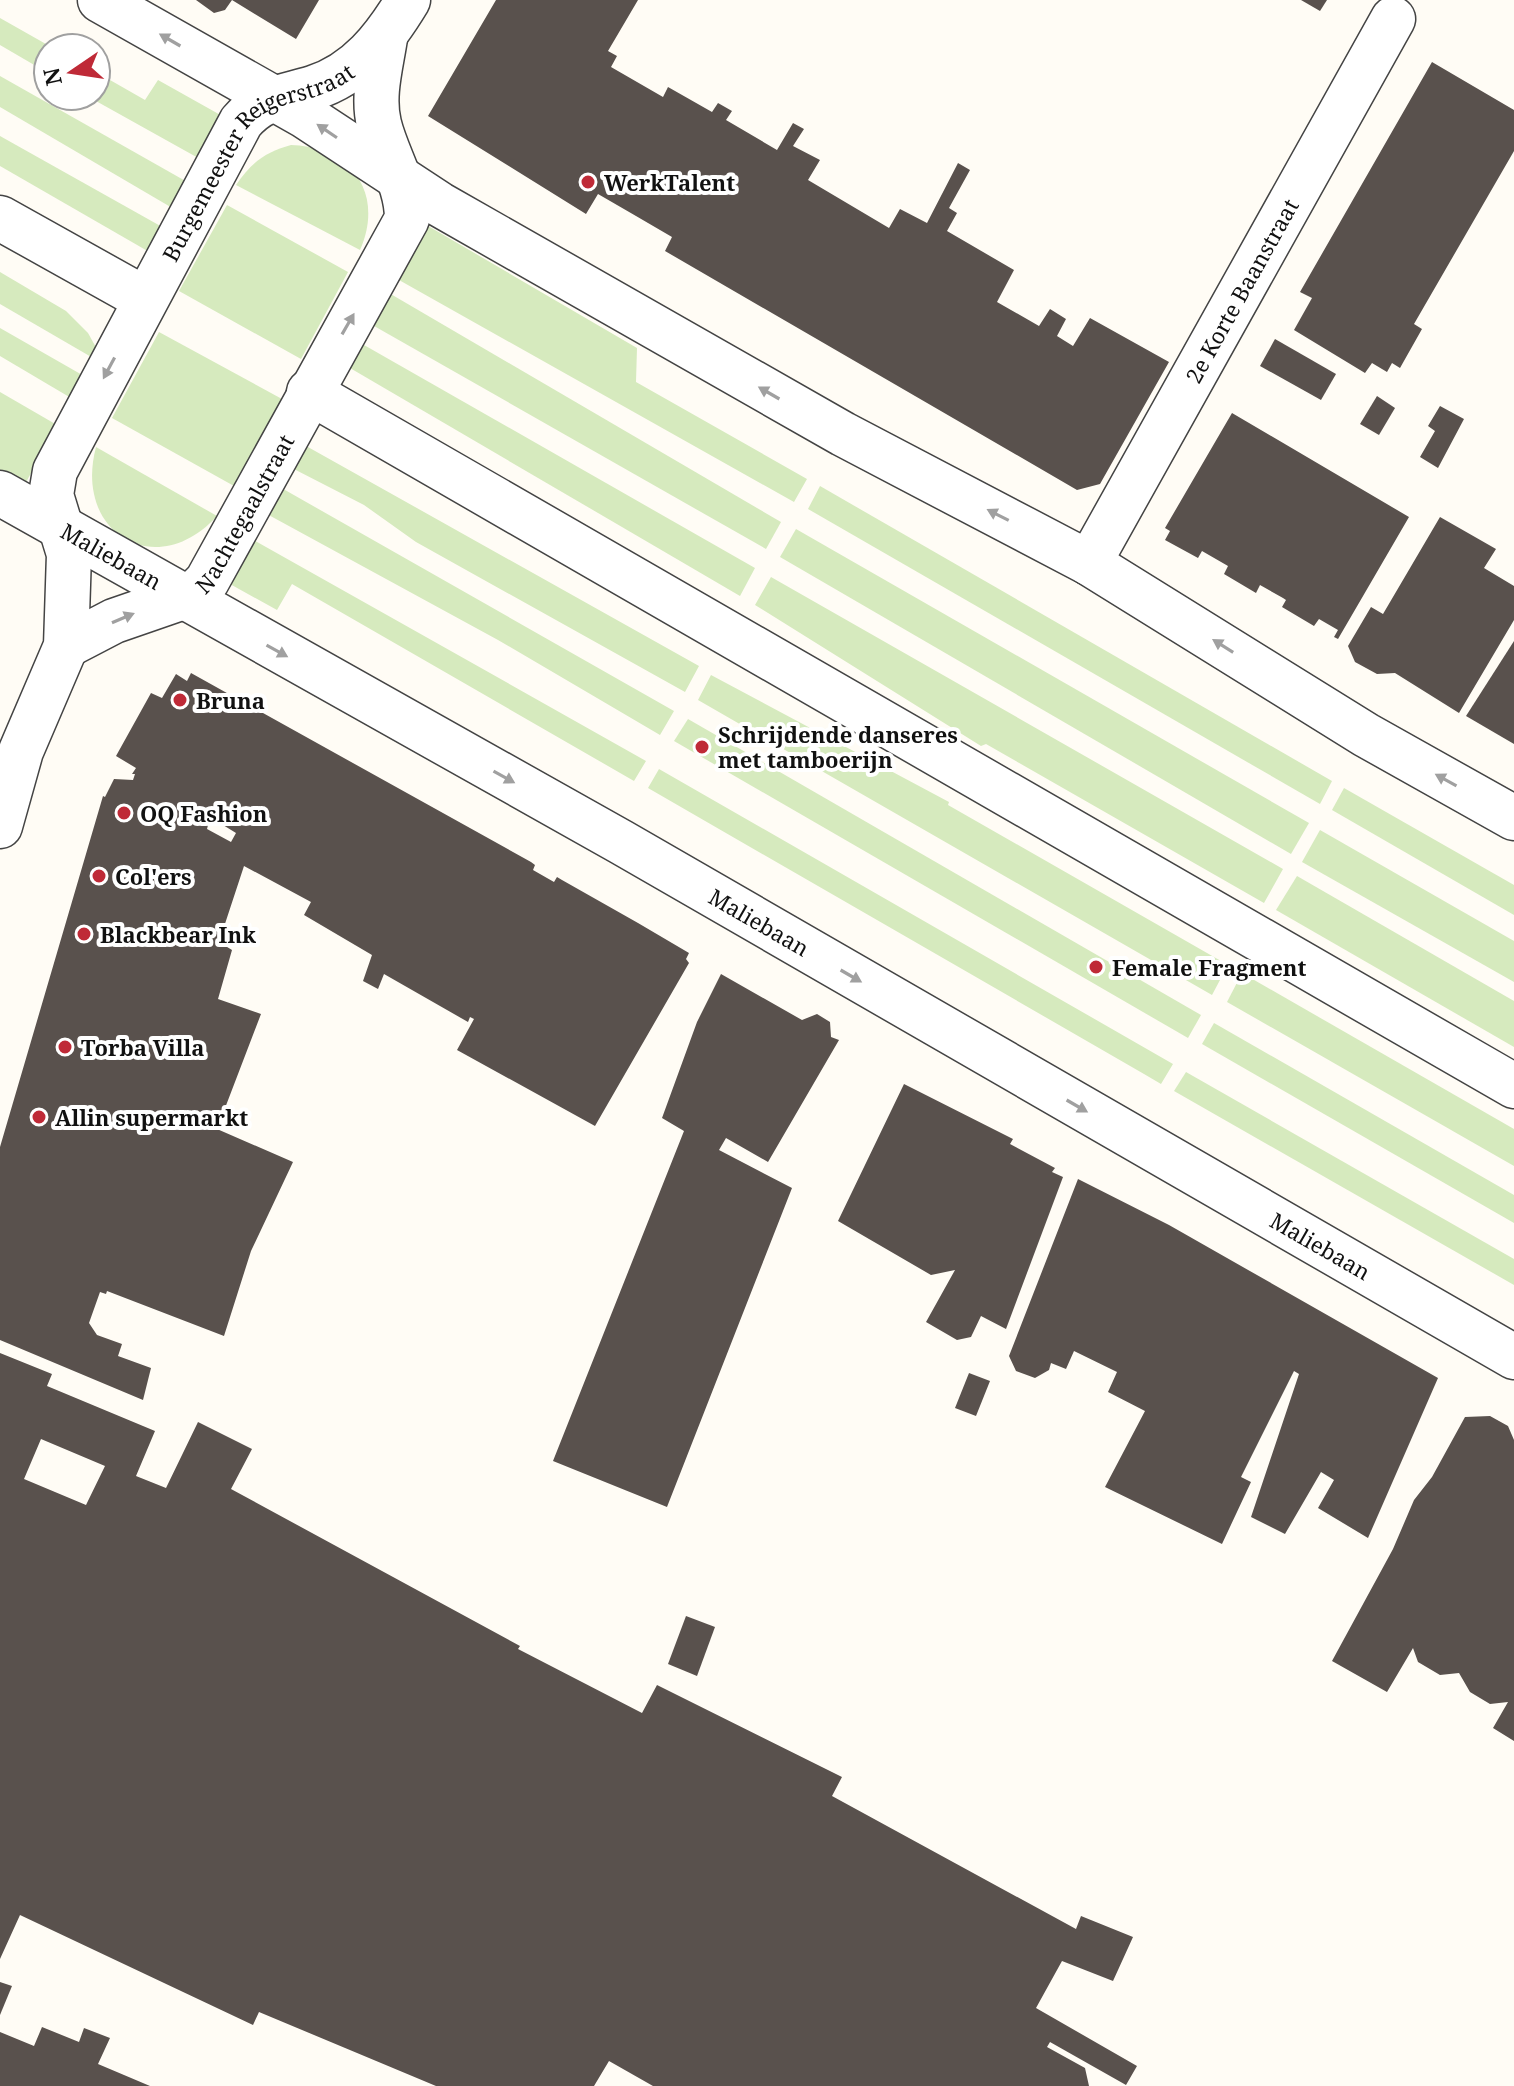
<svg xmlns="http://www.w3.org/2000/svg" width="1514" height="2086" viewBox="0 0 1514 2086" font-family="'Noto Serif',serif">
<style>
.green{fill:#d6eabe}
.building{fill:#59514d;fill-rule:evenodd}
.lines{fill:none;stroke-linecap:round;stroke-linejoin:round}
.minor-casing{stroke:#444;stroke-width:47}
.minor{stroke:#fff;stroke-width:44}
.oneway{fill:#a0a0a0}
.poi-dot{fill:#bf2a37;stroke:#fff;stroke-width:3}
.labels{text-anchor:middle;dominant-baseline:central;stroke-width:8;stroke-linejoin:round;paint-order:stroke}
.street-label{font-size:22px;fill:#111;stroke:#fff}
.poi-label{font-size:22px;font-weight:bold;fill:#111;stroke:#fff;text-anchor:start}
</style>
<rect width="100%" height="100%" fill="#fffcf5"/>
<g class="green">
<polygon points="0,18 53,48 48,48 48,73 0,45"/>
<polygon points="96,72 145,100 158,80 224,117 200,159 87,96 96,96"/>
<polygon points="0,76 189,183 174,209 0,107"/>
<polygon points="0,136 164,228 151,253 0,166"/>
<path d="M291 145C351 147 385 193 360 250L236 185C251 163 265 152 291 145Z"/>
<polygon points="227,205 348,272 301,359 179,291"/>
<polygon points="411,216 637,348 636,382 807,479 794,502 383,271"/>
<polygon points="0,272 66,311 88,333 98,351 93,358 0,304"/>
<polygon points="377,286 781,522 766,549 360,318"/>
<polygon points="0,328 84,376 71,398 0,356"/>
<polygon points="159,332 282,399 234,486 112,418"/>
<polygon points="350,337 755,568 740,596 338,361"/>
<polygon points="0,392 57,425 24,486 0,473"/>
<polygon points="299,442 699,666 685,692 416,542 364,505 288,466"/>
<path d="M96 447 217 516C156 583 73 533 96 447Z"/>
<polygon points="278,486 674,711 660,735 498,640 265,513"/>
<polygon points="820,486 1332,781 1320,804 808,509"/>
<polygon points="796,529 1309,823 1291,854 780,557"/>
<polygon points="252,539 646,761 634,781 292,584 277,610 230,584"/>
<polygon points="771,577 1283,869 1264,903 986,744 981,746 755,605"/>
<polygon points="711,675 949,802 948,805 1228,965 1212,995 698,700"/>
<polygon points="688,719 1201,1015 1188,1038 674,741"/>
<polygon points="659,769 1173,1064 1161,1084 1144,1074 648,788"/>
<polygon points="1344,788 1514,885 1514,915 1332,810"/>
<polygon points="1320,830 1514,941 1514,982 1302,862"/>
<polygon points="1297,876 1514,1001 1514,1047 1276,910"/>
<polygon points="1242,973 1514,1129 1514,1166 1227,1002"/>
<polygon points="1214,1023 1514,1195 1514,1223 1202,1044"/>
<polygon points="1186,1072 1514,1259 1514,1285 1174,1091"/>
</g>
<g class="building">
<polygon points="196,0 319,0 296,39 232,0 225,10 214,13"/>
<polygon points="496,0 638,0 608,51 617,56 611,67 663,97 668,87 712,112 718,103 732,111 726,120 777,150 793,123 804,129 793,146 820,160 808,180 889,228 900,209 927,223 958,163 970,170 949,208 957,213 947,231 1014,270 997,302 1039,326 1050,309 1066,319 1057,336 1073,346 1090,318 1169,362 1100,484 1077,490 665,251 672,237 636,216 598,194 586,214 428,116"/>
<polygon points="1301,0 1327,0 1320,11"/>
<polygon points="1432,62 1514,110 1514,151 1414,324 1422,329 1400,368 1392,363 1387,372 1372,363 1365,373 1294,330 1312,298 1300,292"/>
<polygon points="1275,339 1336,374 1321,400 1260,366"/>
<polygon points="1377,396 1395,408 1379,435 1360,424"/>
<polygon points="1440,406 1464,419 1438,468 1420,457 1435,431 1428,426"/>
<polygon points="1232,413 1409,517 1338,639 1334,637 1338,630 1319,619 1314,626 1282,607 1286,600 1283,598 1260,585 1256,593 1224,574 1228,566 1202,551 1198,558 1165,540 1170,531 1165,528"/>
<polygon points="1440,517 1496,549 1484,568 1514,586 1514,620 1459,713 1395,673 1377,674 1355,662 1348,646 1371,607 1383,614"/>
<polygon points="1514,641 1514,744 1466,716"/>
<path d="M191 673 531 862 535 865 533 870 554 882 557 877 562 880 638 923 689 953 686 959 689 963 595 1126 457 1050 474 1019 470 1017 468 1022 384 974 378 989 363 981 372 955 304 915 311 902 244 866 219 942 232 950 218 999 261 1014 217 1129 293 1162 251 1251 224 1336 107 1291 106 1294 100 1292 89 1323 97 1335 122 1344 118 1356 151 1368 143 1400 0 1340V1147L103 796 105 797 114 779 133 780 135 774H132L136 768 116 756 151 693 162 698 176 674 187 681ZM210 817 236 833 231 842 207 829Z"/>
<polygon points="721,974 802,1020 817,1014 830,1022 831,1037 839,1040 768,1162 726,1138 719,1150 792,1188 667,1507 553,1461 684,1131 662,1118 697,1022"/>
<polygon points="904,1084 1013,1139 1010,1144 1055,1168 1052,1172 1063,1177 1006,1329 981,1316 971,1337 957,1340 926,1322 955,1270 931,1275 838,1221"/>
<polygon points="1078,1179 1169,1225 1438,1378 1368,1538 1318,1508 1334,1480 1321,1472 1285,1534 1251,1517 1299,1374 1294,1371 1241,1477 1251,1482 1222,1544 1105,1487 1145,1411 1108,1392 1117,1372 1074,1351 1066,1369 1051,1363 1049,1370 1035,1378 1016,1371 1009,1356"/>
<path d="M0 1353 52 1374 47 1386 155 1431 136 1476 166 1488 198 1422 252 1449 231 1489 520 1646 518 1649 642 1713 657 1685 842 1777 832 1796 1076 1929 1081 1916 1133 1937 1113 1981 1062 1961 1036 2008 1137 2066 1126 2085 1050 2042 1047 2047 1085 2068 1089 2086H653L609 2061 594 2086H436L259 2012 253 2025 20 1915 0 1959ZM41 1439 105 1466 86 1505 24 1479Z"/>
<polygon points="969,1373 990,1381 976,1416 955,1408"/>
<polygon points="1490,1416 1508,1426 1514,1440 1514,1741 1493,1728 1508,1702 1490,1704 1470,1692 1459,1673 1440,1675 1418,1662 1413,1648 1387,1692 1332,1661 1393,1549 1414,1500 1432,1477 1465,1417"/>
<polygon points="686,1616 715,1627 697,1676 668,1664"/>
<polygon points="0,1982 12,1986 0,2015"/>
<polygon points="42,2027 79,2042 84,2028 110,2038 98,2064 150,2086 0,2086 0,2032 34,2046"/>
</g>
<g class="lines">
<defs>
<g id="minor">
<polyline points="100,0 305,116 439,204 843,434 1089,563 1366,735 1514,818"/>
<polyline points="0,218 145,299"/>
<polyline points="309,392 1514,1086"/>
<path id="s1" d="M0 493 621 842 1514 1357"/>
<path id="s2" d="M1089 563 1393 19"/>
<path id="s3" d="M66 646 114 621 195 593 207 581 407 219C407 184 387 157 379 124 372 96 381 65 385 38"/>
<path id="s4" d="M0 826 21 751 66 646 69 554 51 495 55 471 241 122C262 97 284 97 313 88 358 74 385 38 408 0"/>
</g>
</defs>
<use href="#minor" class="minor-casing"/>
<use href="#minor" class="minor"/>
</g>
<defs><path id="oneway-solid" d="M-6-.8H1V-3.2L6.5 0L1 3.2V.8H-6Z" transform="scale(2)"/></defs>
<g class="oneway">
<use href="#oneway-solid" transform="translate(170 40) rotate(-150)"/>
<use href="#oneway-solid" transform="translate(327 131) rotate(-146)"/>
<use href="#oneway-solid" transform="translate(348 324) rotate(-60)"/>
<use href="#oneway-solid" transform="translate(109 368) rotate(118)"/>
<use href="#oneway-solid" transform="translate(769 393) rotate(-150)"/>
<use href="#oneway-solid" transform="translate(998 515) rotate(-153)"/>
<use href="#oneway-solid" transform="translate(123 618) rotate(-23)"/>
<use href="#oneway-solid" transform="translate(1223 646) rotate(-148)"/>
<use href="#oneway-solid" transform="translate(277 651) rotate(29)"/>
<use href="#oneway-solid" transform="translate(504 777) rotate(29)"/>
<use href="#oneway-solid" transform="translate(1446 780) rotate(-151)"/>
<use href="#oneway-solid" transform="translate(851 976) rotate(30)"/>
<use href="#oneway-solid" transform="translate(1077 1106) rotate(30)"/>
</g>
<g class="poi-dot">
<circle cx="588" cy="182" r="8"/>
<circle cx="180" cy="700" r="8"/>
<circle cx="702" cy="747" r="8"/>
<circle cx="124" cy="813" r="8"/>
<circle cx="99" cy="876" r="8"/>
<circle cx="84" cy="934" r="8"/>
<circle cx="1096" cy="967" r="8"/>
<circle cx="65" cy="1047" r="8"/>
<circle cx="39" cy="1117" r="8"/>
</g>
<g class="labels">
<g class="street-label">
<text stroke="none"><textPath href="#s4" startOffset="750">Burgemeester Reigerstraat</textPath></text>
<text stroke="none"><textPath href="#s2" startOffset="312">2e Korte Baanstraat</textPath></text>
<text stroke="none"><textPath href="#s3" startOffset="234">Nachtegaalstraat</textPath></text>
<text stroke="none"><textPath href="#s1" startOffset="128">Maliebaan</textPath></text>
<text stroke="none"><textPath href="#s1" startOffset="872">Maliebaan</textPath></text>
<text stroke="none"><textPath href="#s1" startOffset="1520">Maliebaan</textPath></text>
</g>
<g class="poi-label">
<text x="604" y="182">WerkTalent</text>
<text x="196" y="700">Bruna</text>
<text x="718" y="734">Schrijdende danseres<tspan x="718" dy="25">met tamboerijn</tspan></text>
<text x="140" y="813">OQ Fashion</text>
<text x="115" y="876">Col'ers</text>
<text x="100" y="934">Blackbear Ink</text>
<text x="1112" y="967">Female Fragment</text>
<text x="81" y="1047">Torba Villa</text>
<text x="55" y="1117">Allin supermarkt</text>
</g>
</g>
<g transform="translate(72 72) rotate(257)"><circle r="38" fill="#ffffff" stroke="#a0a0a0" stroke-width="2"/>
<path d="M0-6L14 30L0 20L-14 30Z" fill="#bf2a37"/>
<text y="-12" font-size="22" font-weight="bold" text-anchor="middle" fill="#111111">N</text>
</g>
</svg>
